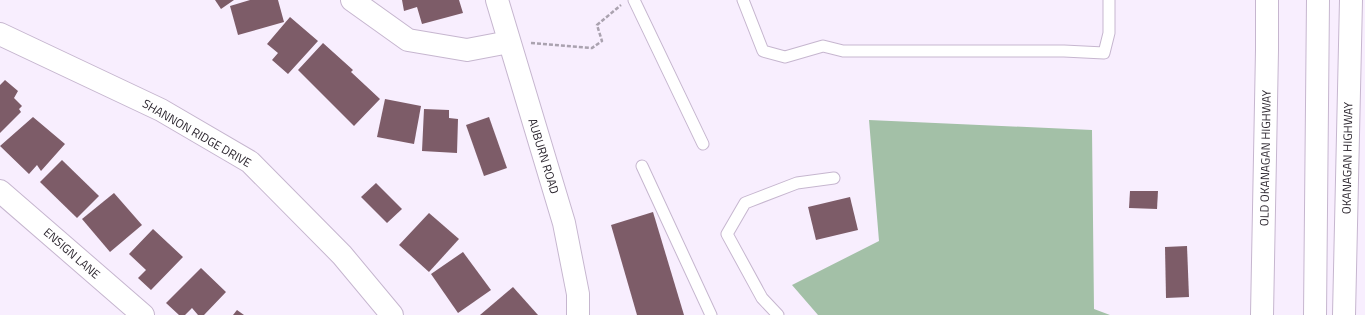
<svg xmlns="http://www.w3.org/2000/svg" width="1365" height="315" viewBox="0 0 1365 315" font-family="'Titillium Web',sans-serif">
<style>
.forest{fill:#a3c0a7}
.building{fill:#7d5c68}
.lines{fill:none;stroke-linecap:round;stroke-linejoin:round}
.lane-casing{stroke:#c6b6cf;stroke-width:13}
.street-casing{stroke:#c6b6cf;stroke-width:24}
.secondary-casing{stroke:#c6b6cf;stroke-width:24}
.highway-casing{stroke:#c6b6cf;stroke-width:24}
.path{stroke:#aaa2af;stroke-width:2.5;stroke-dasharray:4 2;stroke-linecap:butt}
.lane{stroke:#fff;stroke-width:11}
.street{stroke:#fff;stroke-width:22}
.secondary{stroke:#fff;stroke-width:22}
.highway{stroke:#fff;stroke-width:22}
.labels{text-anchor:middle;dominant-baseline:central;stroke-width:4;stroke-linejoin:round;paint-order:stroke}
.street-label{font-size:12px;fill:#241e27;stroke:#fff}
</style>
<rect width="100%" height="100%" fill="#f8eefe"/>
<polygon class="forest" points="869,120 1092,130 1094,309 1110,315 818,315 792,285 879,241"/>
<g class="building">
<polygon points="215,0 234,0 221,9"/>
<polygon points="250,0 278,0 284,22 238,35 230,6"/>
<polygon points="402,0 459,0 463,13 422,24 417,7 404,11"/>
<polygon points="290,17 318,41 288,74 272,60 278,53 267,44"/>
<polygon points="323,43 353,70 351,72 380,99 354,126 298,70"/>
<polygon points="5,80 18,91 14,98 22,106 19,109 21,112 0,133 0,85"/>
<polygon points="385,99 421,106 414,144 377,137"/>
<polygon points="424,109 449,110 449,118 458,119 457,153 422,151"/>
<polygon points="33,117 65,144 41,171 37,165 29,174 0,146"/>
<polygon points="489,117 507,168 484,176 466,125"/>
<polygon points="62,160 99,196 77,218 40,182"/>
<polygon points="376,183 402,209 387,223 361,197"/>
<polygon points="1130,191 1158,191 1157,209 1129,208"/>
<polygon points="114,193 142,225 110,252 82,219"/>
<polygon points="850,197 858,230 816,240 808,207"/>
<polygon points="653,212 684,315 637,315 611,225"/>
<polygon points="429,213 459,239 429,272 399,245"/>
<polygon points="153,229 183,257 151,290 138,278 146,270 129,254"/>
<polygon points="1187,246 1189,297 1166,298 1165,247"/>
<polygon points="463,252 491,290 458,313 431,274"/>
<polygon points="201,268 226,292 204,315 198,315 192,308 185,315 179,315 166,303"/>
<polygon points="513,287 538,315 480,315"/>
<polygon points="237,310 244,315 233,315"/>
</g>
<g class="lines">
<defs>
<g id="lane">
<polyline points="634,0 703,144"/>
<polyline points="743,0 763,51 785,57 823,46 843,51 1064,51 1104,53 1109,33 1109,0"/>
<polyline points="642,166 711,315"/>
<polyline points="778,315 762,298 727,234 745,203 797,183 834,178"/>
</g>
<g id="street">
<polyline points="352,0 408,40 467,50 509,42"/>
<polyline points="0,191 143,315"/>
</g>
<g id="secondary">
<polyline points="497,0 564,223 578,294 578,315"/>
<polyline points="0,34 161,110 250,162 342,255 392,315"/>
<polyline points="1262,315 1267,50 1267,0"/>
</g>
<g id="highway">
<polyline points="1315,315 1318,0"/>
<polyline points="1344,315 1351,0"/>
</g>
</defs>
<use href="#lane" class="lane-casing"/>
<use href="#street" class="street-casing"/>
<use href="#secondary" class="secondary-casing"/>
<use href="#highway" class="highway-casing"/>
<polyline class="path" points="531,43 592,48 602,41 597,25 621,5"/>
<use href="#lane" class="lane"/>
<use href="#street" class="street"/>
<use href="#secondary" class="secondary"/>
<use href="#highway" class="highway"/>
</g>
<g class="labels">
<g class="street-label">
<text transform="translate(197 133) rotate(30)">SHANNON RIDGE DRIVE</text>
<text transform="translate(544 156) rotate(73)">AUBURN ROAD</text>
<text transform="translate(1265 158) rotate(-89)">OLD OKANAGAN HIGHWAY</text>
<text transform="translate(1347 158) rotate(-89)">OKANAGAN HIGHWAY</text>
<text transform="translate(72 253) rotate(41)">ENSIGN LANE</text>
</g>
</g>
</svg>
